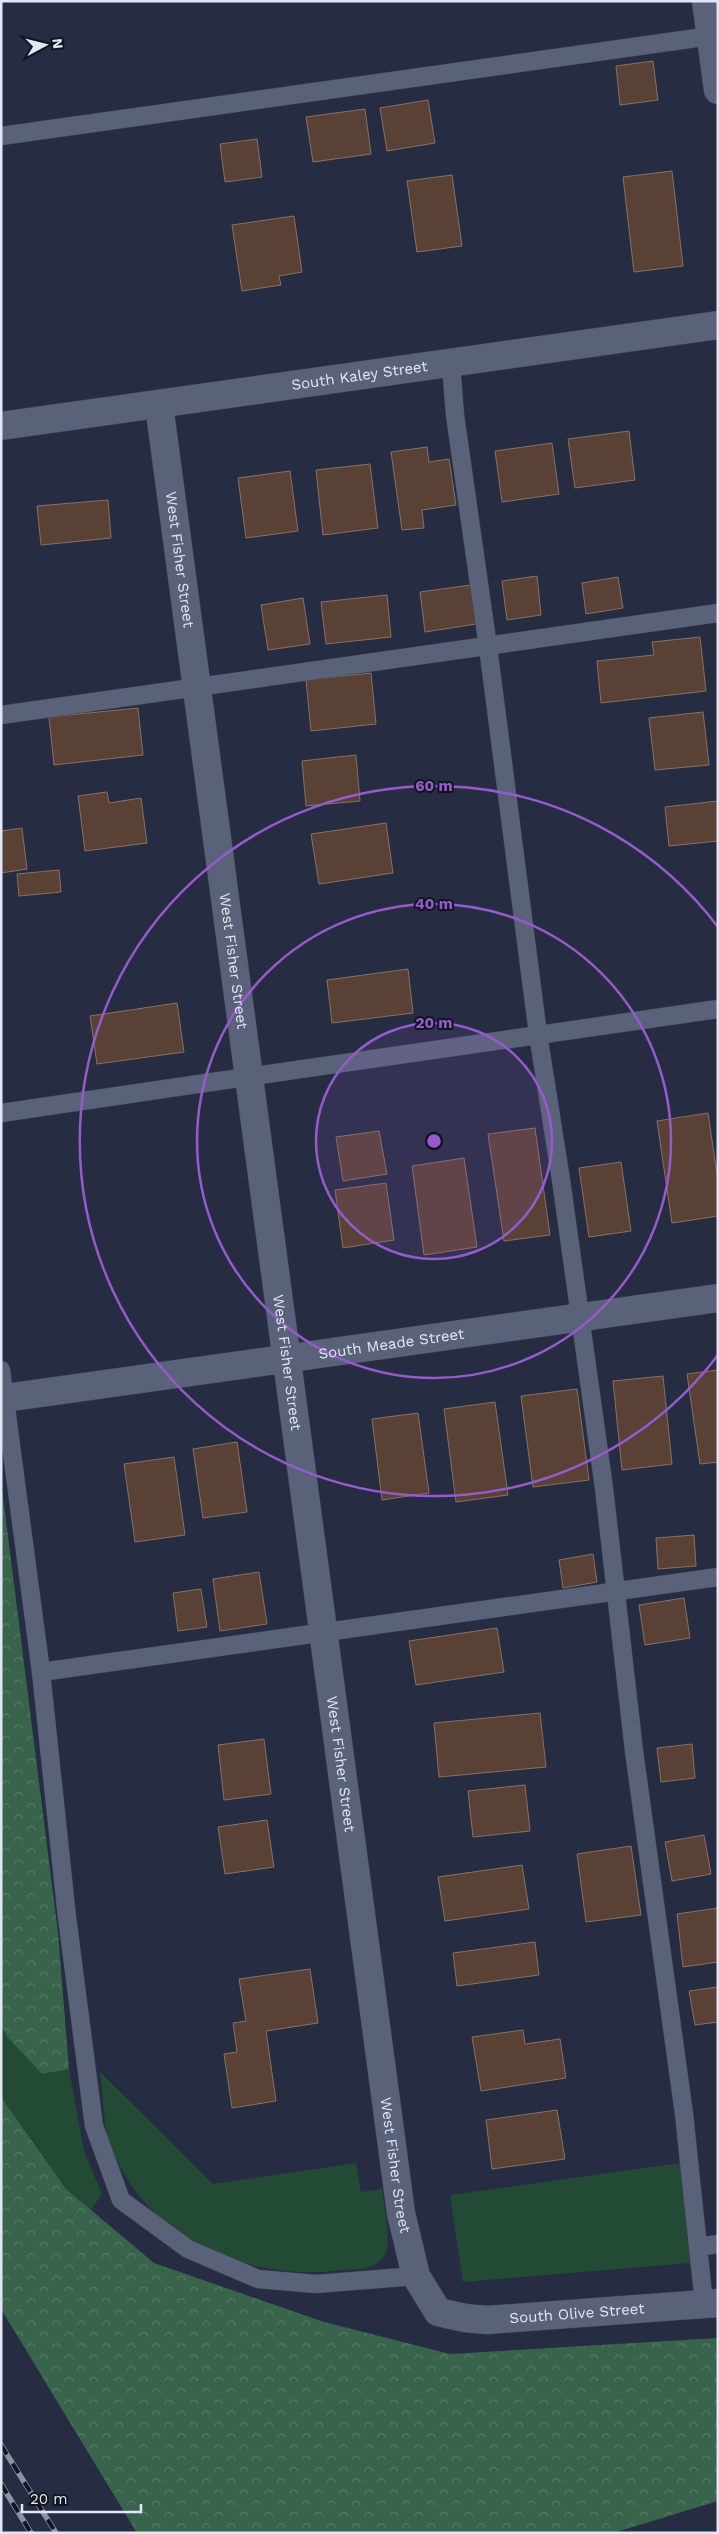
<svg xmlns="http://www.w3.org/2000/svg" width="719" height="2534" viewBox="0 0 719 2534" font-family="'Work Sans',sans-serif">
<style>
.grass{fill:#234a35}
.forest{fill:url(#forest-crowns)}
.building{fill:#5a4135;stroke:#8b7063}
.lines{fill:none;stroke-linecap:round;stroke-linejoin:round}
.lane-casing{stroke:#424759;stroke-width:19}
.street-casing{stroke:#424759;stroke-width:29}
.lane{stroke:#5a627a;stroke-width:18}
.street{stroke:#5a627a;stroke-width:28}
.rail-casing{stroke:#8c91a3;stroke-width:5.5}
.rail{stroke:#12151f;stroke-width:4;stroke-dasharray:11;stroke-linecap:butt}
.ring{fill:none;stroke:#955bcc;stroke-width:2.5}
.labels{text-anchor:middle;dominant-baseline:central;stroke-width:4;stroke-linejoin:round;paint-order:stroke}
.street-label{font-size:15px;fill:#e2e7f5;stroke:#12151f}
.centre{fill:#955bcc;stroke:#12151f;stroke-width:2.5}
.ring-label{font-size:15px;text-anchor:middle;font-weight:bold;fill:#955bcc;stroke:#12151f;stroke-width:4;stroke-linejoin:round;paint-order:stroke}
</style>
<defs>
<pattern id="forest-crowns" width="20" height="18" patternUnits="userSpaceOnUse" patternTransform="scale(1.25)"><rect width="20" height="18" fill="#38644c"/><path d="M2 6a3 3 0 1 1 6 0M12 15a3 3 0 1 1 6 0" fill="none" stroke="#547a66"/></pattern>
</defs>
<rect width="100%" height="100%" fill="#262d42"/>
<g class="grass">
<polygon points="1,2026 8,2038 42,2074 69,2069 84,2151 102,2194 91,2210 66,2189 1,2097"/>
<path d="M100 2072 213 2184 356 2163 361 2192 382 2189C384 2207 393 2242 384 2256 375 2272 347 2269 332 2271 251 2280 155 2240 119 2164 115 2156 110 2148 108 2140 103 2118 103 2094 100 2072Z"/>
<polygon points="680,2163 690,2263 463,2282 450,2195"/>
</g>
<g class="forest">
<polygon points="1,1481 58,1933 69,2069 42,2074 8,2038 1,2026"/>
<polygon points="1,2097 66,2189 154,2263 324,2322 450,2354 718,2338 718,2501 613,2533 137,2533 1,2309"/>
</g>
<g class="building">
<polygon points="653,61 658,100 620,105 616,66"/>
<polygon points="428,100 435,143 387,151 380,108"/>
<polygon points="365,109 371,154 313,162 306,117"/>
<polygon points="257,139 262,177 225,182 220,144"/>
<polygon points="672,171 683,266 634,272 623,177"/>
<polygon points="452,175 462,246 417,252 407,181"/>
<polygon points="294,216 302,272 279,276 281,285 242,291 232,225"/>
<polygon points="629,431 635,480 575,488 568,439"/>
<polygon points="552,443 559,494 502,502 495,451"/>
<polygon points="427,447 429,462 449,459 456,505 422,510 424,528 402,530 391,452"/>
<polygon points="370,464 378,528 323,535 316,470"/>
<polygon points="290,471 298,531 246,538 238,478"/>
<polygon points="108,500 111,538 41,545 37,506"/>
<polygon points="537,576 541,615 507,620 502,581"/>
<polygon points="618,577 623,608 586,614 582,583"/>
<polygon points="471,585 476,624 425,632 420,592"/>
<polygon points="387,595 391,637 326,644 321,602"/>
<polygon points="303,598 310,644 268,650 261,605"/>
<polygon points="700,637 706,691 601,703 597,661 654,655 652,642"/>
<polygon points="371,673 376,724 311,731 306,680"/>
<polygon points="138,708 143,755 54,765 49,717"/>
<polygon points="703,712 709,765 655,770 649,718"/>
<polygon points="356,755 360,801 306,806 302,761"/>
<polygon points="107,792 109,803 141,798 147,843 85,851 78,796"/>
<polygon points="718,801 718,841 669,846 665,807"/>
<polygon points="386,823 393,873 319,884 311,834"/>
<polygon points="22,828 27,869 1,873 1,831"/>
<polygon points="59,870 61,892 19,896 17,874"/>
<polygon points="408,969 413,1013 332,1023 327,980"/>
<polygon points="177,1003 184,1052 97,1064 90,1016"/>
<polygon points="708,1113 718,1181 718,1216 672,1223 657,1121"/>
<polygon points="535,1128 550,1235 504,1241 488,1134"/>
<polygon points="379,1131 387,1174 343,1181 336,1137"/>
<polygon points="464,1158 477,1247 424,1255 412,1166"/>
<polygon points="621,1162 631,1231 589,1237 579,1168"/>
<polygon points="386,1183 394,1240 343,1248 335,1190"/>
<polygon points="718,1370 718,1462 700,1464 687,1374"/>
<polygon points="663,1376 672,1464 622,1470 613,1381"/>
<polygon points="577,1389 589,1480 533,1487 521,1396"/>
<polygon points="495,1402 508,1495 456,1502 444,1409"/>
<polygon points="418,1413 429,1493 382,1500 372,1419"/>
<polygon points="237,1442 247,1512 203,1518 193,1449"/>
<polygon points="174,1457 185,1535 135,1542 124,1464"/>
<polygon points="694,1535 696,1566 658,1569 656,1538"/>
<polygon points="593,1554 597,1582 563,1588 559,1560"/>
<polygon points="259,1572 267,1624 220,1631 213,1579"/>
<polygon points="201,1589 207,1627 178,1631 173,1593"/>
<polygon points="684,1598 690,1638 645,1645 639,1605"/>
<polygon points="497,1628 504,1672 416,1685 409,1641"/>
<polygon points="540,1713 546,1767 439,1777 434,1723"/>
<polygon points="264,1739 271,1794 224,1800 218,1745"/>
<polygon points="692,1744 695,1778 661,1782 657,1748"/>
<polygon points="525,1785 530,1831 473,1837 468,1791"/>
<polygon points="267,1820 274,1867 225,1874 218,1827"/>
<polygon points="704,1835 711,1874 672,1881 665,1842"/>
<polygon points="631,1846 641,1915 586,1922 577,1854"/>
<polygon points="522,1865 529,1909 445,1921 438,1877"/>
<polygon points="718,1908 718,1962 683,1967 677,1914"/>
<polygon points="535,1942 539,1975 457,1986 453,1953"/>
<polygon points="310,1969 318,2023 266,2031 276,2101 232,2108 224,2054 237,2052 233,2023 246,2021 239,1979"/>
<polygon points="718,1987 718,2022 695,2025 689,1991"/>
<polygon points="523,2030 525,2044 560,2039 566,2078 481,2091 472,2037"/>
<polygon points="557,2110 565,2159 492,2169 486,2120"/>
</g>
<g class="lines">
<defs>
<g id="lane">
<polyline points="1,136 718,35"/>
<polyline points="451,364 455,415 488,647 538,1034 561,1180 604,1488 634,1751 684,2114 704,2304"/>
<polyline points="1,715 718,613"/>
<path d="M1 1113C240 1078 479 1042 718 1009"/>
<polyline points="1,1370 41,1672 67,1917 94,2126 121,2200 188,2249 258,2279 316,2284 416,2276"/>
<polyline points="41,1672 718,1577"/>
<polyline points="698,2247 718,2244"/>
</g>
<g id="street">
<polyline points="706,1 718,90"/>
<path id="s1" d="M159 405 401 2213 416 2276 438 2312 465 2318 487 2320 718 2303"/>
<path id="s2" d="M1 426 718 325"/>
<path id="s3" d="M5 1398 718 1298"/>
</g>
</defs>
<use href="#lane" class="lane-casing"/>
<use href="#street" class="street-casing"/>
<use href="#lane" class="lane"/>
<use href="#street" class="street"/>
<defs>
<g id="rail">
<polyline points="1,2445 56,2533"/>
<polyline points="1,2484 31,2533"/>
</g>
</defs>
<use href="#rail" class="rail-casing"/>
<use href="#rail" class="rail"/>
</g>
<circle cx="434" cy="1141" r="118" fill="#955bcc" fill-opacity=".12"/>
<g class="ring">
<circle cx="434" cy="1141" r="118"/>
<circle cx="434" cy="1141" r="237"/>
<path d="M718 1355A355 355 0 1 1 718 927"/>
</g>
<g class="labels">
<g class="street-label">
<text stroke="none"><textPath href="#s2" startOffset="362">South Kaley Street</textPath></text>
<text stroke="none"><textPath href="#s1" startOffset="156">West Fisher Street</textPath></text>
<text stroke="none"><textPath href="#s1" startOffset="561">West Fisher Street</textPath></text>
<text stroke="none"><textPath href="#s3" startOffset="390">South Meade Street</textPath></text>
<text stroke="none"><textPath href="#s1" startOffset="966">West Fisher Street</textPath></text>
<text stroke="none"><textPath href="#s1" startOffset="1371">West Fisher Street</textPath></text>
<text stroke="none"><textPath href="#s1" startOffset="1776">West Fisher Street</textPath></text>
<text stroke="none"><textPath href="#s1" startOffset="2071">South Olive Street</textPath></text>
</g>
</g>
<circle cx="434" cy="1141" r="8" class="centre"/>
<g class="ring-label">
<text x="434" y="791">60 m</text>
<text x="434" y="909">40 m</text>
<text x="434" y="1028">20 m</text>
</g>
<rect width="719" height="2534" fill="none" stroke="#e2e7f5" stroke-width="5"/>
<g transform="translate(45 45) rotate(83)" stroke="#12151f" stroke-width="4" paint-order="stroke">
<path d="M0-4L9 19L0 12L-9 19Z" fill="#e2e7f5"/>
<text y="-8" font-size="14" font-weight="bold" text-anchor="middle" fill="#e2e7f5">N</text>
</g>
<path d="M22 2504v8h119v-8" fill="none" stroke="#e2e7f5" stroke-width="2.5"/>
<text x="30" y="2504" font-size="15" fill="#e2e7f5" stroke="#12151f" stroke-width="4" paint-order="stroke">20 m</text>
</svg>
